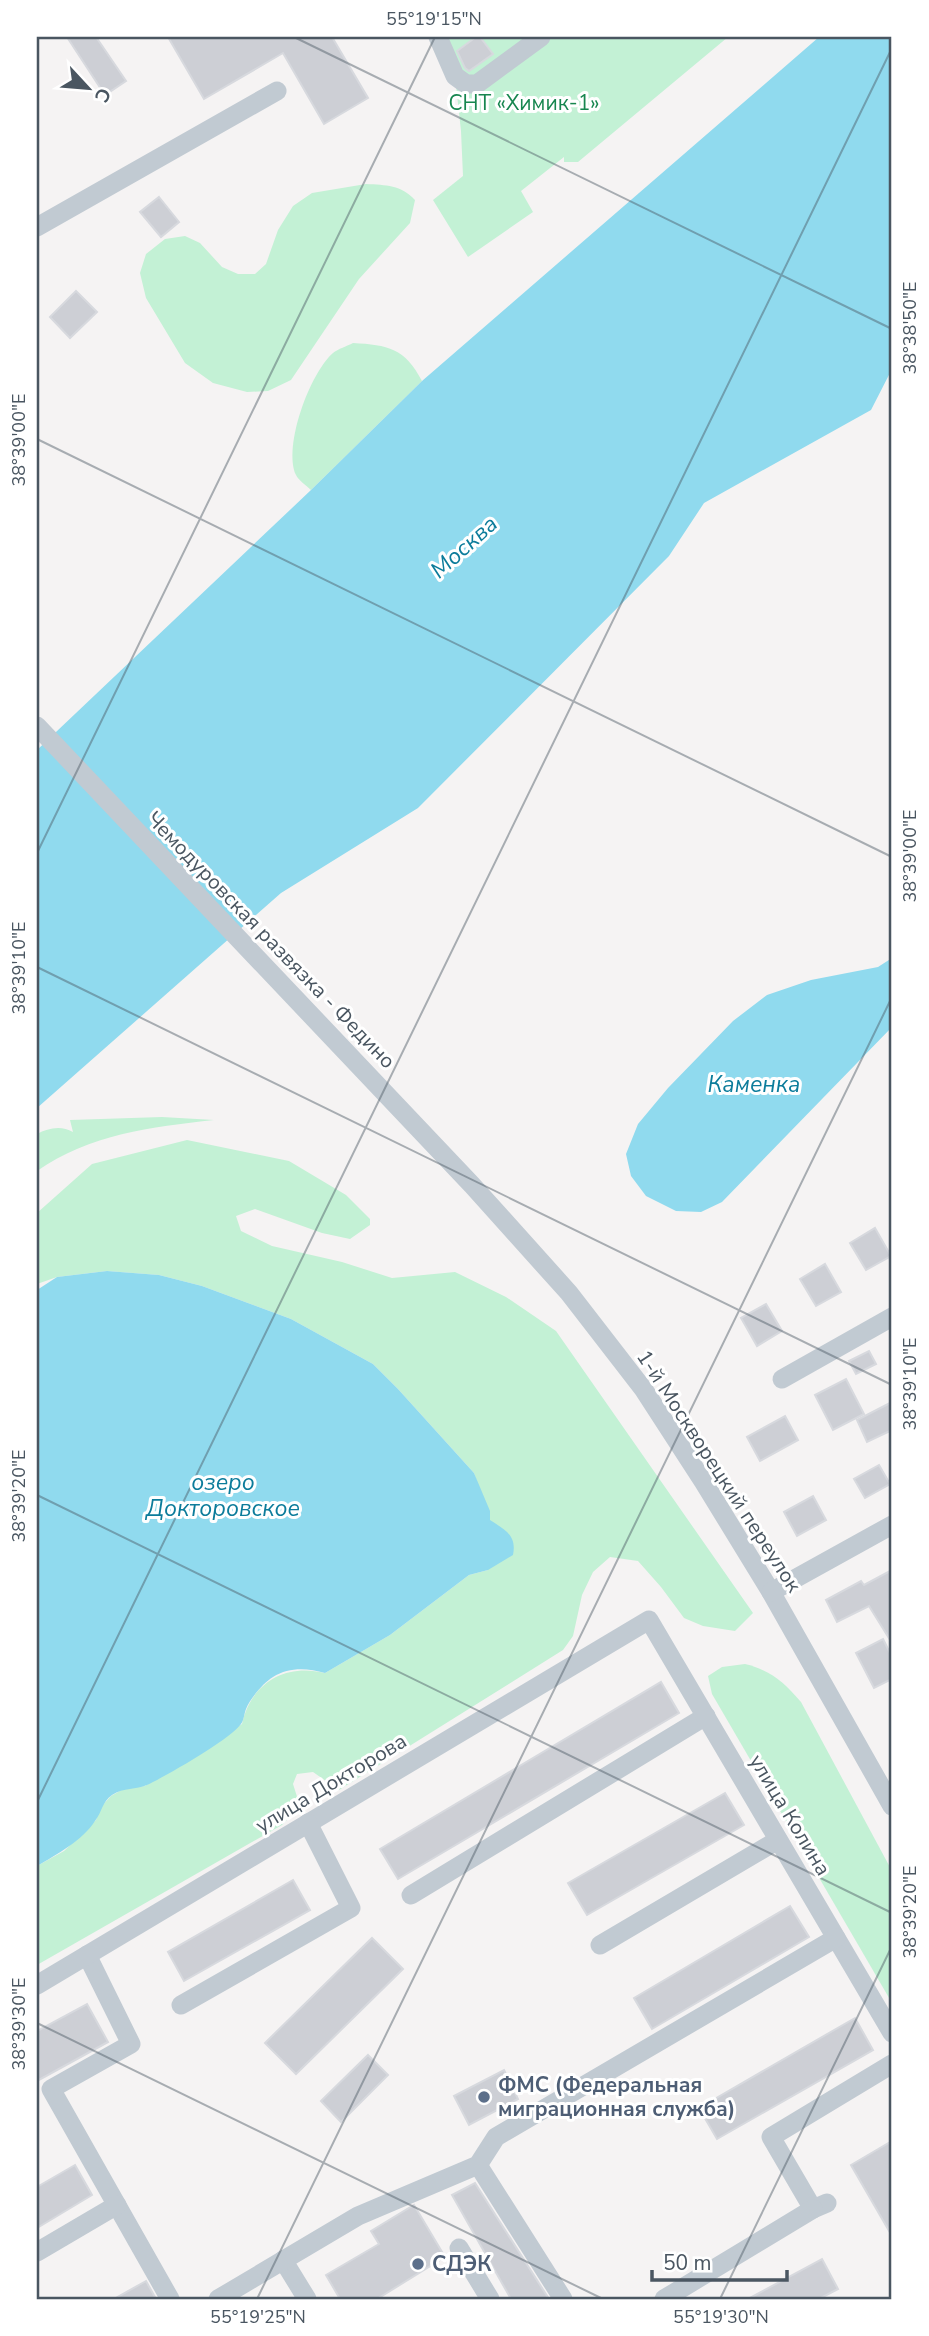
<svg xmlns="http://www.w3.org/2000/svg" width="929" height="2336" viewBox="0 0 929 2336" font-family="'Nunito Sans',sans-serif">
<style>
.green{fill:#c3f1d5}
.water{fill:#90daee}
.building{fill:#cdcfd5;stroke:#d7d9de;stroke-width:2}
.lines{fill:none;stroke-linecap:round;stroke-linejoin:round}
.minor{stroke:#c1cad2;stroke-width:19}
.ticks{fill:none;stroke:#4a5661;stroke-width:2;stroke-opacity:0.45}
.service-dot{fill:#5c6f8a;stroke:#fff;stroke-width:2.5}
.labels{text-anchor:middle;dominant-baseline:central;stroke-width:6;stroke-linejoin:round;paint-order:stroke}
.park-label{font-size:21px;fill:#17864f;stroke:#fff}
.street-label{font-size:21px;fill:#4a5661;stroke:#fff}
.service-label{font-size:21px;font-weight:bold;fill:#4e5e75;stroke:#fff;text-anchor:start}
.water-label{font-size:23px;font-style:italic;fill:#0c7c9b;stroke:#fff}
.neatline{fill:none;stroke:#4a5661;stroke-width:2.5}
.ticks-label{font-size:18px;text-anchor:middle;fill:#4a5661}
</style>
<rect width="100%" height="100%" fill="#f5f3f3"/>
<g class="green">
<polygon points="438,37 728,37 578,162 564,162 564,157 521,191 533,212 468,257 433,200 463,176 461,131 455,76"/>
<path d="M366 184C386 185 401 185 415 200L410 223 359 279 291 380 268 391 247 392 213 383 185 363 146 298 140 273 146 254 165 239 185 236 200 243 222 267 238 274H255L266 264 278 230 293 206 312 193Z"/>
<path d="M353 343C388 345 405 348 422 381L311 490C307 486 299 481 296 475 283 446 310 373 333 353 338 349 347 346 353 343Z"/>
<path d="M162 1117 214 1120C151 1127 90 1134 37 1171V1134C48 1128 61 1125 73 1132L70 1120Z"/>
<path d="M187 1140 289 1161 346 1195 370 1219V1225L350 1239 322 1233 255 1209 236 1216 241 1231 272 1246 342 1262 392 1278 455 1272 506 1297 556 1331 753 1613 735 1631 703 1626 684 1618 661 1587 638 1561 610 1557 593 1572 582 1595 573 1636 563 1650 339 1790 313 1772 297 1774 293 1784 300 1806 282 1825 37 1965V1866L64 1851 96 1820 99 1809 111 1796 125 1788 145 1786 242 1724C251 1683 285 1663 325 1673L390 1635 469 1575 488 1570 490 1520 474 1473 398 1389 373 1364 291 1319 202 1286 159 1275 107 1271 57 1277 37 1284V1213L92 1164Z"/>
<path d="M745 1664C770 1670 784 1682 801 1702L892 1871V2003L712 1694 708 1676 722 1667Z"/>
</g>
<g class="water">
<polygon points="819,37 892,37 892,369 871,410 704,503 669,556 418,808 281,893 37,1108 37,750 311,490 422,381"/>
<polygon points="892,958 892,1027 722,1202 701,1212 676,1211 646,1196 631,1176 626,1154 638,1124 668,1088 733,1021 767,995 811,980 878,967"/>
<path d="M107 1271 159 1275 202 1286 291 1319 373 1364 398 1389 474 1473 490 1511V1520C505 1530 517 1535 513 1555L488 1570 469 1575 390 1635 325 1673C307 1668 289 1667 273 1677 263 1683 250 1699 246 1709 244 1714 244 1720 241 1724 231 1739 166 1776 147 1785 136 1790 124 1787 112 1795 102 1802 102 1812 95 1821 83 1840 56 1855 37 1866V1290L57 1277Z"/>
</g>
<g class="building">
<polygon points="67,37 96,37 126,81 105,95"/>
<polygon points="168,37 332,37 368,98 324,124 283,53 204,99"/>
<polygon points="476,37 480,37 493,54 469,71 465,68 457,51"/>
<polygon points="159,197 179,222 161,237 140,212"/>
<polygon points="76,291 97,312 70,338 50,317"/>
<polygon points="875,1228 891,1256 866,1270 850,1243"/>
<polygon points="825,1264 841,1292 816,1306 800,1279"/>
<polygon points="766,1304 782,1331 757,1346 741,1318"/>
<polygon points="869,1351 876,1364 856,1374 849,1361"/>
<polygon points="846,1379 864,1414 833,1430 815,1395"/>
<polygon points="892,1402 892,1430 867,1442 857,1420"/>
<polygon points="785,1416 798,1440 760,1461 747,1437"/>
<polygon points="879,1465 890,1484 865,1498 854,1479"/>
<polygon points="813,1496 826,1520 797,1536 784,1512"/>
<polygon points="892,1570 892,1643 869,1606 837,1622 826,1600 861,1581 864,1585"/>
<polygon points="883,1639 892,1657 892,1679 874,1688 856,1653"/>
<polygon points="661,1682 679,1713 398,1879 380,1849"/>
<polygon points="725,1793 744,1825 587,1915 568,1883"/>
<polygon points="293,1880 310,1910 184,1981 168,1952"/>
<polygon points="790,1906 809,1937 652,2029 634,1998"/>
<polygon points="372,1938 403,1969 296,2074 265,2043"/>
<polygon points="87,2004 108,2042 37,2081 37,2031"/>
<polygon points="855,2018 873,2050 717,2139 699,2108"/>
<polygon points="368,2055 388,2075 341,2122 321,2101"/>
<polygon points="504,2070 518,2099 469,2125 454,2096"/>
<polygon points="892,2141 892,2236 851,2165"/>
<polygon points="75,2165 92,2195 37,2228 37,2187"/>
<polygon points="475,2183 549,2299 511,2299 452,2195"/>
<polygon points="414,2205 445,2257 377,2299 340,2299 326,2275 379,2244 371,2231"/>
<polygon points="822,2259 838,2289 819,2299 748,2299"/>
<polygon points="146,2281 156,2299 114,2299"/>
</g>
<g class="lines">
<g class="minor">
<polyline points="438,37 455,76 466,84 477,84 541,37"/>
<polyline points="37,227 277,91"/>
<polyline points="37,726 472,1185 569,1293 644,1390 703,1481 771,1592 892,1806"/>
<polyline points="782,1379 892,1317"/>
<polyline points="771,1592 892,1525"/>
<polyline points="411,1895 706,1716"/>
<polyline points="600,1945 778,1840"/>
<polyline points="87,1955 131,2044 51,2089 170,2299"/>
<polyline points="37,1985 649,1620 892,2033"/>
<polyline points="181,2005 351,1908 308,1823"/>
<polyline points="478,2165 563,2299"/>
<polyline points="827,2203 813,2209 771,2137 892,2064"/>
<polyline points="459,2248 490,2299"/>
<polyline points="37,2252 117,2205"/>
<polyline points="283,2260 307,2299"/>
<polyline points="218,2299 358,2216 478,2165 496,2137 836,1938"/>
<polyline points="664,2299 813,2209"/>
</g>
</g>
<path class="ticks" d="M294 37 892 329M37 439 892 857M37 853 435 37M37 967 892 1385M37 1495 892 1913M37 1802 892 48M37 2023 603 2299M257 2299 892 997M720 2299 892 1946"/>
<g class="service-dot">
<circle cx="484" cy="2097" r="7"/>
<circle cx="418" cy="2264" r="7"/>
</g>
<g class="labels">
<g class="park-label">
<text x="524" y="103">СНТ «Химик-1»</text>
</g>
<g class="street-label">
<text transform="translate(271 940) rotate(46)">Чемодуровская развязка - Федино</text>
<text transform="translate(719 1471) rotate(57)">1-й Москворецкий переулок</text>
<text transform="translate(331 1783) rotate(-31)">улица Докторова</text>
<text transform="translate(790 1815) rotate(59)">улица Колина</text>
</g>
<g class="service-label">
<text x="498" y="2085">ФМС (Федеральная<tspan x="498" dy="24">миграционная служба)</tspan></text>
<text x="432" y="2264">СДЭК</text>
</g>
<g class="water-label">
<text transform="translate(464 547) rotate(-42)">Москва</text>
<text x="754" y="1084">Каменка</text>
<text x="223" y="1482">озеро<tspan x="223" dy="26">Докторовское</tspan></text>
</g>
</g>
<rect width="929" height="2336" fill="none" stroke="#ffffff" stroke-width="77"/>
<g transform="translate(88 88) rotate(116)" stroke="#ffffff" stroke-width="5" paint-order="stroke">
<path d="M0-5L12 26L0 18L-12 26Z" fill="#4a5661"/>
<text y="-10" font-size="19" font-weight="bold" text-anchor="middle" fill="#4a5661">С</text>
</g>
<path d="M652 2270v10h135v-10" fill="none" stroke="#4a5661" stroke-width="3.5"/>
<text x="663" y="2270" font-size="21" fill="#4a5661" stroke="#ffffff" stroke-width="5" paint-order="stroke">50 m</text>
<rect x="38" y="38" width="852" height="2260" class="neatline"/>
<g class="ticks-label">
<text x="434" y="25">55°19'15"N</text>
<text transform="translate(910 328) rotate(-90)" y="6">38°38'50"E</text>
<text transform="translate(19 440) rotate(-90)" y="6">38°39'00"E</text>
<text transform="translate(910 856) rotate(-90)" y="6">38°39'00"E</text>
<text transform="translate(19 968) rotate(-90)" y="6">38°39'10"E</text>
<text transform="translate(910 1384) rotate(-90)" y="6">38°39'10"E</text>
<text transform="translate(19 1496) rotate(-90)" y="6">38°39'20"E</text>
<text transform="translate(910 1912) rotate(-90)" y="6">38°39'20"E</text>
<text transform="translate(19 2024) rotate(-90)" y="6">38°39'30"E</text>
<text x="258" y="2323">55°19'25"N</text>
<text x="721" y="2323">55°19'30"N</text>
</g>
</svg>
